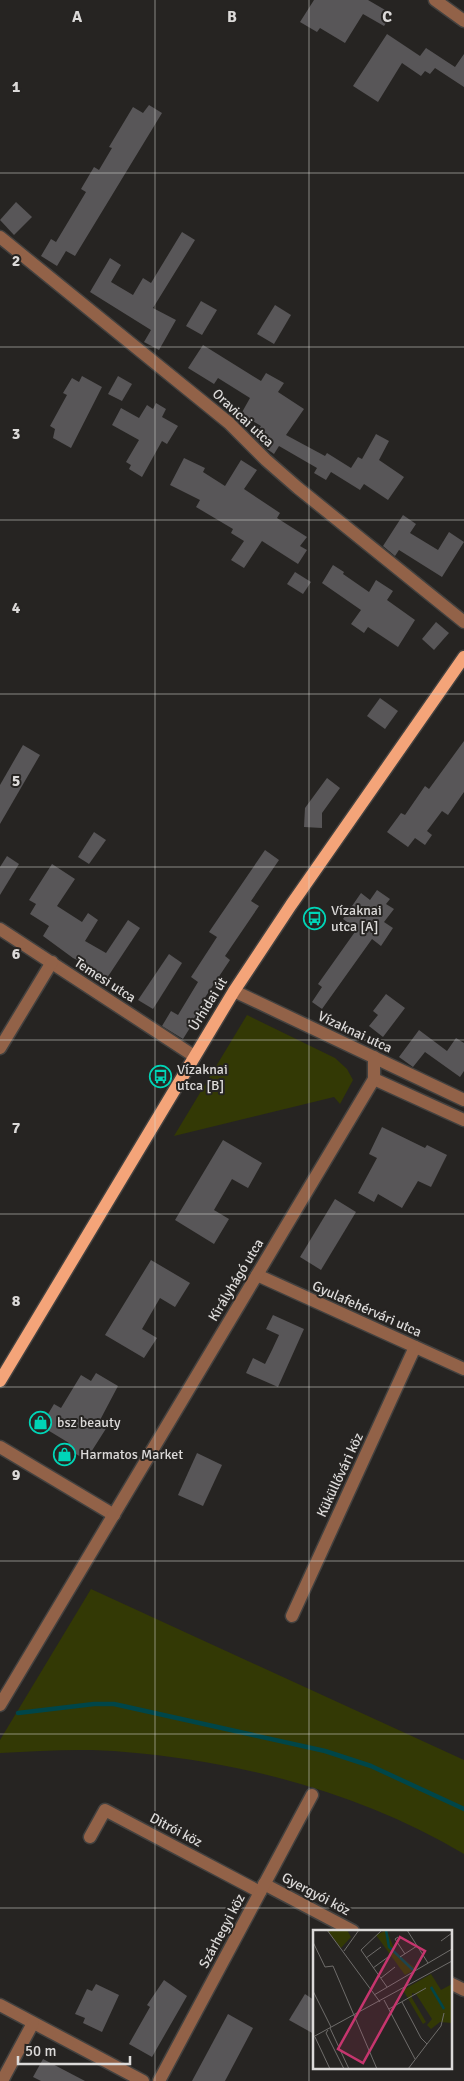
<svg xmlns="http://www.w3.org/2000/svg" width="464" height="2081" viewBox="0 0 464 2081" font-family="Signika,sans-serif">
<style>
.green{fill:#333905}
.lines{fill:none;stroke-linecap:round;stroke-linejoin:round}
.stream{stroke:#004649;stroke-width:4.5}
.building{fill:#585658}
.minor-casing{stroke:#43413f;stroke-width:15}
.major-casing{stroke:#43413f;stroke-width:15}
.minor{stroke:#926248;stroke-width:12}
.major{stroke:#f4a479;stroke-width:12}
.grid{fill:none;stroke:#dcdad9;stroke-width:1;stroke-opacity:0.55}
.labels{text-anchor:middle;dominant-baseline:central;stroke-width:4;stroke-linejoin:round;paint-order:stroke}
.street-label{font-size:14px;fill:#dcdad9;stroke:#262422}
.poi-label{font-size:14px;fill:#dcdad9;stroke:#262422;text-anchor:start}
.inset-river{fill:none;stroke:#004649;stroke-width:2.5}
.inset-road{fill:none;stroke:#6f6d6b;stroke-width:1}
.view{fill:#c6356e;fill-opacity:0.15;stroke:#c6356e;stroke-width:2.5}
.inset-edge{fill:none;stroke:#dcdad9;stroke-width:2.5}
.grid-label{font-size:16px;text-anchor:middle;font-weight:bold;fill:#dcdad9;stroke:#262422;stroke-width:4;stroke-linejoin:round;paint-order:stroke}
</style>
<rect width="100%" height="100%" fill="#262422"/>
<g class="green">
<polygon points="247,1015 335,1058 347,1069 353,1080 340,1104 334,1097 174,1136"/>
<path d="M91 1589 464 1760V1854C361 1793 244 1762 125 1752 84 1748 42 1751 0 1753V1740Z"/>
</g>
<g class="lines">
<polyline class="stream" points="18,1713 94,1704 114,1704 325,1751 371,1766 464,1809"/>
</g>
<g class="building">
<polygon points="314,0 368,0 392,14 384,26 363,14 345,43 320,28 317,32 300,22"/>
<polygon points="387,34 420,56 426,48 455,67 464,54 464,87 435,68 430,74 425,71 421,76 402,63 378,102 353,86"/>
<polygon points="149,105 162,113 75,256 66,251 57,266 41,256 51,239 56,242 86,192 81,189 94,167 99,170 112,148 109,147 133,107 143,113"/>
<polygon points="16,202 32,217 14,235 0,220"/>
<polygon points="182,232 195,240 153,308 176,320 159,350 144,342 151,330 90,292 110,258 121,265 111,282 133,295 143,278 151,283"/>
<polygon points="201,301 217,310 202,335 186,326"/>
<polygon points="275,305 291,315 274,344 257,334"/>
<polygon points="203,345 261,381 266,373 284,383 278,392 304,409 286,435 325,456 327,453 351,468 358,457 362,459 376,434 389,441 379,460 404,477 388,500 364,484 360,490 331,472 326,480 314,473 317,468 279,446 274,454 267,449 254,437 261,426 241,414 250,398 218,378 214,384 188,368"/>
<polygon points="82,376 102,387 71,448 53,438 55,429 50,426 67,395 63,393 72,378 79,382"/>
<polygon points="118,376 132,384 122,401 108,394"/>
<polygon points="156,403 166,409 162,417 178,426 167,444 162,441 142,477 129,469 131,465 126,462 139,440 112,425 121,408 139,418 147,405 153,409"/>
<polygon points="184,458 205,468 203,472 225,486 241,460 257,470 244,489 280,513 277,518 307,537 300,546 307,550 298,564 262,541 244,568 231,560 244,541 231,533 233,529 196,507 200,500 170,485"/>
<polygon points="403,515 416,524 410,533 438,550 449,532 464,542 442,577 399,550 395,556 383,546"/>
<polygon points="333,565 344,572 343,574 369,592 376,580 393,591 387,600 415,620 398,647 368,627 364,633 351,624 361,610 322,583"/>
<polygon points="295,572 311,582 303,594 287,584"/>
<polygon points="436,622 449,633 434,650 422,639"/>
<polygon points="380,698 398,711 385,729 367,716"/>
<polygon points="464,741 464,792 448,815 442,811 427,831 432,835 425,845 415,838 408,847 387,832 401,813 405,815 425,786 429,789"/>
<polygon points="23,745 40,755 0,824 0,785"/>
<polygon points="327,778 340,788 322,813 322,828 304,827 305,808"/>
<polygon points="94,832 106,840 89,864 78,857"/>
<polygon points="265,850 279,860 251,901 259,906 225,956 230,960 200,1005 203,1007 183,1039 162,1026 171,1011 178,1015 198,982 191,977 217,937 209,932"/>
<polygon points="7,856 19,864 0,895 0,867"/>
<polygon points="52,864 75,879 57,906 82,922 88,913 98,920 85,941 106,953 128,920 140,928 105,981 92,973 95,969 73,958 43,936 49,926 30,914 36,904 29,900"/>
<polygon points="377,890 390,899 386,904 394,909 384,922 393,928 381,946 372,939 322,1009 312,1002 322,987 318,984 357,929 343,919 361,893 370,900"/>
<polygon points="169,954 182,963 153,1009 138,1000"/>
<polygon points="386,994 405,1008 383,1037 369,1026 378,1015 373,1011"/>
<polygon points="419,1030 447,1051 456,1038 464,1043 464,1071 460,1077 425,1052 413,1067 399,1057"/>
<polygon points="382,1127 425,1148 427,1145 447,1155 431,1187 418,1181 402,1208 378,1194 374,1202 358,1193 377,1158 369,1154"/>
<polygon points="223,1140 262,1163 248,1188 232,1179 214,1210 229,1219 214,1244 175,1220"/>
<polygon points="335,1199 356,1212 321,1270 300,1257"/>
<polygon points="151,1260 190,1283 175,1307 160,1298 142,1329 157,1338 144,1358 105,1335"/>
<polygon points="273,1315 304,1329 278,1387 246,1373 253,1358 265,1364 272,1350 279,1335 266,1329"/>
<polygon points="96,1373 118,1386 99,1422 107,1427 86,1460 66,1448 69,1443 41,1426 54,1404 61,1408 81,1375 91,1381"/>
<polygon points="197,1453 222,1465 203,1506 178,1495"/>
<polygon points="164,1980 187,1996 152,2057 129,2044 150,2007 147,2005"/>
<polygon points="96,1984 119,1995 102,2032 83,2023 85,2018 75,2014 87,1989 92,1991"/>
<polygon points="305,1994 314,2000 314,2034 289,2020"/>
<polygon points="228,2014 253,2028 225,2081 192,2081"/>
<polygon points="43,2059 85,2081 41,2081 33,2077"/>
</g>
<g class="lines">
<defs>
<g id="minor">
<polyline points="435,0 464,21"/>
<polyline points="0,237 229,423 266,460 298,488 464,622"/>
<polyline points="0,929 194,1056"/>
<polyline points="234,991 464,1100"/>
<polyline points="0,1048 52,962"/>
<polyline points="374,1079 464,1120"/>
<polyline points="257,1275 464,1369"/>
<polyline points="0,1447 114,1515"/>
<polyline points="292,1616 415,1347"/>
<polyline points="0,1705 374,1079 374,1057"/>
<polyline points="90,1837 105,1810 260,1892"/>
<polyline points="264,1884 353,1931"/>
<polyline points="450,1983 464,1990"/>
<polyline points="0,2005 143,2081"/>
<polyline points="2,2081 33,2023"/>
<polyline points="159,2081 312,1795"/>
</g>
<polyline id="major" points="0,1381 234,991 291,905 464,657"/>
</defs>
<use href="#minor" class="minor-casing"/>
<use href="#major" class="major-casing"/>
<use href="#minor" class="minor"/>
<use href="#major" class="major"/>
</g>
<path class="grid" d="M155 0V2081M309 0V2081M0 173H464M0 347H464M0 520H464M0 694H464M0 867H464M0 1040H464M0 1214H464M0 1387H464M0 1561H464M0 1734H464M0 1908H464"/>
<defs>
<symbol id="bus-ring" viewBox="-11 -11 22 22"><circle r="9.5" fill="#262422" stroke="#00d5b7" stroke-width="1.5"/><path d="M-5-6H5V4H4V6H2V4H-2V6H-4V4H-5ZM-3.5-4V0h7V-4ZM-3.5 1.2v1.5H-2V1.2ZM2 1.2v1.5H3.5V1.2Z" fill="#00d5b7"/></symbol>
<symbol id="shop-ring" viewBox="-11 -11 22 22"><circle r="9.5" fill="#262422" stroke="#00d5b7" stroke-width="1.5"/><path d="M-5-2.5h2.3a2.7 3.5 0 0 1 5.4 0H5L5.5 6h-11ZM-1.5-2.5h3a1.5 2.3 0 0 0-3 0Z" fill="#00d5b7"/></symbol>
</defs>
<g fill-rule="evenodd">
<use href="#bus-ring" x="302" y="906" width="25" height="25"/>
<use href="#bus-ring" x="148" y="1064" width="25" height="25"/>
<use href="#shop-ring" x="28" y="1410" width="25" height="25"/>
<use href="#shop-ring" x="52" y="1442" width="25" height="25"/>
</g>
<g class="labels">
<g class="street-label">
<text transform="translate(243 418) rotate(43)">Oravicai utca</text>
<text transform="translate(105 980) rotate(33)">Temesi utca</text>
<text transform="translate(208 1004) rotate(-58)">Úrhidai út</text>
<text transform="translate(355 1032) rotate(25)">Vízaknai utca</text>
<text transform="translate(236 1280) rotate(-59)">Királyhágó utca</text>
<text transform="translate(367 1309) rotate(24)">Gyulafehérvári utca</text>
<text transform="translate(340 1475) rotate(-65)">Küküllővári köz</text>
<text transform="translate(176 1830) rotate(28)">Ditrói köz</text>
<text transform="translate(316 1894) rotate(28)">Gyergyói köz</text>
<text transform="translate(222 1931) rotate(-62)">Szárhegyi köz</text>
</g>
<g class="poi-label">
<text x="331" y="910">Vízaknai<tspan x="331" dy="16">utca [A]</tspan></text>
<text x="177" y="1069">Vízaknai<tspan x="177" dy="16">utca [B]</tspan></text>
<text x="57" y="1422">bsz beauty</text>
<text x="80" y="1454">Harmatos Market</text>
</g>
</g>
<g transform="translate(313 1930)">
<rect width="139" height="139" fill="#262422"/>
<path d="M14 0H34L38 7 28 18ZM74 0 82 22 103 39 92 45 63 5ZM118 44 128 60 139 54V93L127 92 118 99 114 95 119 89 103 64 99 63V68L113 92 110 94 90 60Z" fill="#333905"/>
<path class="inset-river" d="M73 0 76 17 100 40M118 57 131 79"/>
<path class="inset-road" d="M14 0 67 72M69 0 48 20 74 57M94 0 115 33M85 7 82 9 92 24M128 11 139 3 137 0M0 12 12 37 20 36 64 139M31 21 46 0M87 27 104 16M53 28 68 17M60 38 75 27M68 48 82 37M0 61 18 97M61 65 139 19M71 70 102 129M89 72 108 108 114 114 95 139M76 79 113 58M17 98 36 139M15 100 13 103 31 139M0 107 139 31M2 107 17 139M114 114 128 96 131 83"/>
<path class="view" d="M87 7 112 21 50 133 25 119Z"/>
<rect width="139" height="139" class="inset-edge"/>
</g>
<g class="grid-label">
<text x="77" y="22">A</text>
<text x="232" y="22">B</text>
<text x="387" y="22">C</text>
<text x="16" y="92">1</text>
<text x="16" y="266">2</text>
<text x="16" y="439">3</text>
<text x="16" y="613">4</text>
<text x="16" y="786">5</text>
<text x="16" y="959">6</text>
<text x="16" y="1133">7</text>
<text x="16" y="1306">8</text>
<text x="16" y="1480">9</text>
</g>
<path d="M18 2056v8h112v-8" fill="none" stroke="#dcdad9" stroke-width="2.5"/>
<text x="25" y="2056" font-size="15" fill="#dcdad9" stroke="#262422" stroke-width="4" paint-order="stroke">50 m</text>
</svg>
